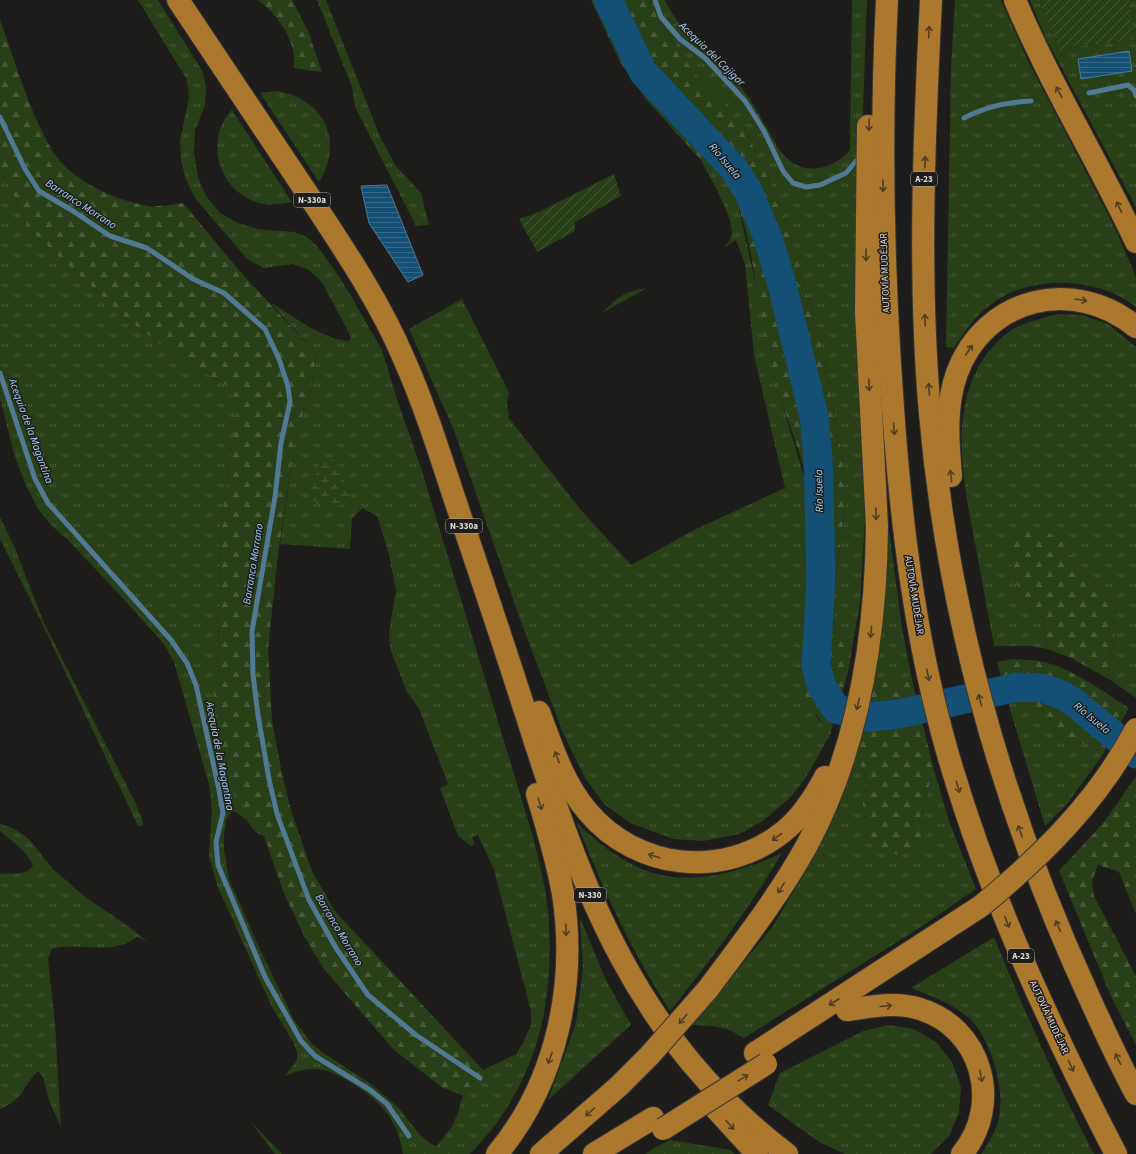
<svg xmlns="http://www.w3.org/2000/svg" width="1136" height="1154" viewBox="0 0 1136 1154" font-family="'Source Sans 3',sans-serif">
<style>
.grass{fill:url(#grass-tufts)}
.forest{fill:url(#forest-firs)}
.wetland{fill:url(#wetland-marsh)}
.garden{fill:url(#garden-furrows)}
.water{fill:url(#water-rules);stroke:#507994}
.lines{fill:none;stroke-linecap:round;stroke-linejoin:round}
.stream{stroke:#507994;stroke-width:5}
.river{stroke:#144f75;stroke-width:29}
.highway-casing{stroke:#373735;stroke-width:24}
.highway{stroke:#ac782e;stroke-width:22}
.highway-bridge-casing{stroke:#373735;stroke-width:24;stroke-linecap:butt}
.highway-bridge{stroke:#ac782e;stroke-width:22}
.oneway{stroke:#503d22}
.labels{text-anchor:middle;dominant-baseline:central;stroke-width:3;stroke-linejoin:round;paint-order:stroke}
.shield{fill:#1e1d1b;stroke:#a4a3a1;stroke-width:1}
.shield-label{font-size:9px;font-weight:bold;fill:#dddcdb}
.street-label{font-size:10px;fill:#dddcdb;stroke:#1e1d1b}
.water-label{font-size:11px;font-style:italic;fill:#a4d2f7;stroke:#1e1d1b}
</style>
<defs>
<pattern id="grass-tufts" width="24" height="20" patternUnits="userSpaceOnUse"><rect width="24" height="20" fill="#283f17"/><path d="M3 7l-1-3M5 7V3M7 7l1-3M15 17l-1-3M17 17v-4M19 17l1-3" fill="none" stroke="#475a38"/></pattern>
<pattern id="forest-firs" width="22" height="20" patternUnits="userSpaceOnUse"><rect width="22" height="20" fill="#283f17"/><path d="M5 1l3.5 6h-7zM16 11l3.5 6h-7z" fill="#475a38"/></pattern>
<pattern id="wetland-marsh" width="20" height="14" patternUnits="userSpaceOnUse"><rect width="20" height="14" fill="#283f17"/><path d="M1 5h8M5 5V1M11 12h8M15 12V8" fill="none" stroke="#475a38"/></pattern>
<pattern id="garden-furrows" width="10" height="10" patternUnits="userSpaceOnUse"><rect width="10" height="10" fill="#283f17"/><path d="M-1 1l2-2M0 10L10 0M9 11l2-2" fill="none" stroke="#475a38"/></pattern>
<pattern id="water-rules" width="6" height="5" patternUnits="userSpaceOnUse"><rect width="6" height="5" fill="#144f75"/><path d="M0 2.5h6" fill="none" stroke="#366888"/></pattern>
</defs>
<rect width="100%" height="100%" fill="#1e1d1b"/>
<g class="grass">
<path d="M138 0H158L203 72 206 88 205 105 195 130 194 152 198 177 206 196 220 213 238 223 258 229 294 232 307 237 317 246 341 279 382 350 397 399 422 471 531 830C538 856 545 883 548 910 556 1003 537 1086 470 1154H403C401 1141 397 1128 389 1116 378 1099 344 1075 324 1070 311 1067 298 1071 285 1076L297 1060V1052L293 1042 271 1005 217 885 209 855 212 811 210 788 174 662 163 643 120 595 68 540 52 526 38 509 25 483 14 454 0 398V173L8 183 29 229 128 320 170 351 229 387 238 406 220 530 218 678 213 690 215 715 230 775 240 783 246 820 236 812H231L226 821 224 835V850L229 879 258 945 294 1020 312 1044 323 1053 371 1084 386 1097 397 1106 421 1136 436 1147 451 1128 458 1113 463 1095 483 1070 516 1054 524 1041 531 1025V1011L494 870 478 835 472 837 475 844 471 846 458 836 440 788 448 784 419 709 406 690 390 648 389 631 396 590 388 551 377 516 362 508 352 519 350 549 280 544 294 447 314 375 316 354 270 302C291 315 324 340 349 341L351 337 322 282 309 270 293 264 264 268 247 259 195 198 186 179 181 161 180 141 189 97 187 80Z"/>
<polygon points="317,0 326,0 381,139 396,166 421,193 429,225 416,226 355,107 352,87"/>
<path d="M650 0H665C674 18 687 35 702 48 711 56 721 63 729 72 743 88 755 106 765 125 771 134 775 144 782 153 801 177 832 171 850 150L852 0H867L856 304 866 503 860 603 854 637 833 632 835 585 846 500 843 460 820 338 782 209 746 131 719 98 694 73 658 19Z"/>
<path d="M955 0H1001L1027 59 1115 228 1136 277V307C1097 276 1029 274 989 306 974 317 964 333 954 348L946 347 951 66Z"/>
<polygon points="1030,0 1039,0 1061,55 1071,47 1134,40 1129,0 1136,0 1136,207 1046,39"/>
<path d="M277 91C325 99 344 142 319 182L260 93Z"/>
<path d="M232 110 292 202C281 204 270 206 259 203 219 192 203 140 232 110Z"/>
<path d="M710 158 730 186 738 205 759 298 773 374 807 486 812 508 814 538 809 583 798 655 816 716 830 735 806 777 791 797 764 820 740 834 703 841 674 839 632 824 605 805 585 778 563 733 520 619 453 428 409 329 462 299 509 392 507 403 509 418 580 509 631 565 694 530 785 488 754 355 745 264 736 240 725 247C729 242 731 239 732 233 733 216 709 176 701 160Z"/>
<path d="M647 288 602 313C619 296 623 292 647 288Z"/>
<path d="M1058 314 1082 315 1108 324 1136 347V698L1112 681 1114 671 1110 657 1115 634 1113 618 1116 606 1074 560 1060 539 1008 540 1014 553 1010 562 1022 600 1044 620 1047 649 1032 646H994C988 614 982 581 976 548 964 485 946 408 988 352 996 343 1004 334 1015 328 1028 321 1044 318 1058 314Z"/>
<polygon points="0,517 14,546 44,623 135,802 142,819 143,826 138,826 42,623 0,539"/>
<polygon points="884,521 888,522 902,628 912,680 892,683 873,681 881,641 885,588"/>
<path d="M1007 699C1046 702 1044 711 1064 741L1093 745 1102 756 1067 804 1045 826Z"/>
<path d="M856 754 866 776 863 804 892 855 919 850V822L927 796 933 766 949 821 976 889 924 925 744 1038C726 1026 713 1026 692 1025L773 926 811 862 838 809Z"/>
<path d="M577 823C593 838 609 852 628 862 677 891 735 875 782 853 749 909 711 960 670 1011 631 950 603 890 577 823Z"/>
<path d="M0 824C37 834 35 855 61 876 71 884 81 894 91 901 111 915 131 926 148 943L138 937C133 939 129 943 124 944 101 953 75 942 52 949L48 959 55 1024 61 1127 49 1101 43 1077 38 1071C21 1087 26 1098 0 1109V874C11 873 27 876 33 865 26 850 12 841 0 831Z"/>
<polygon points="580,918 606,980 631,1025 548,1100 576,1023 583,968"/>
<path d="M994 937C1024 1011 1057 1083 1094 1154H981C990 1141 999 1126 1000 1110 1003 1082 990 1039 970 1019 953 1004 932 996 911 988Z"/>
<polygon points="888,1025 914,1029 936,1042 952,1062 961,1087 959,1113 949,1136 931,1154 845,1154 819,1142 768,1105 780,1073 863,1031"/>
<polygon points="250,1121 282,1154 275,1154"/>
<polygon points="670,1140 731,1150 734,1154 646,1154 650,1150"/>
</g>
<g class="forest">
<path d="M257 0H292L308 31 322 72 294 68C294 62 294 55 293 50 289 31 272 9 257 0Z"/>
<path d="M591 0H650L658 19 694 73 719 98 746 131 782 209 820 338 843 460 846 500 835 585 833 632 854 637 848 672 830 735C813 712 797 684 798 655 798 642 802 629 804 616 809 581 815 546 812 511 808 464 785 418 773 374 756 313 757 246 731 188 726 177 717 168 710 158L701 160 648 102 620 62Z"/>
<path d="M0 20C16 63 29 111 52 150 71 181 116 201 150 206 160 207 173 204 183 203L237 268 316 354 314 375 294 447 278 554 268 649 272 720 282 774 290 807 311 869 334 910 483 1070 463 1095 443 1088 394 1050 324 969 304 936 283 891 264 836C242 828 243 802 240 783L230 775 215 715 213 690 218 678 220 530 238 406 229 387 170 351 128 320 29 229 8 183 0 173Z"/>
<polygon points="1020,527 1040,530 1060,539 1074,560 1116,606 1113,618 1115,634 1110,657 1114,671 1112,681 1071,658 1047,649 1044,620 1022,600 1010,562 1014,553 1008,540 1010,531"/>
<path d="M1012 659C1025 660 1039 660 1051 664 1079 673 1105 693 1129 708L1102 756 1093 745 1064 741C1044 711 1046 702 1007 699L997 662Z"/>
<polygon points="912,680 933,766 927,796 919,822 923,844 919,850 892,855 882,852 867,830 863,804 866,776 856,754 873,681 892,683"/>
<polygon points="1136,776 1136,914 1119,872 1098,865 1092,881 1094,896 1136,976 1136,1045 1111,996 1059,871 1105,821"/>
</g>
<path class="wetland" d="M326 458 335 461 340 467 350 498 348 503C335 508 317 510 310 494L320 461Z"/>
<g class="garden">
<polygon points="1039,0 1129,0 1134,40 1071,47 1061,55"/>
<polygon points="614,174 621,196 575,222 575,231 537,252 519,219 539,212"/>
</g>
<g class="water">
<polygon points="1129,51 1132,71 1081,79 1078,59"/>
<polygon points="387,185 423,275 408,282 369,223 361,186"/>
</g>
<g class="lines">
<g class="stream">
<polyline points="655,0 661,17 680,39 705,58 745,101 764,131 783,171 793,183 806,187 820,185 846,173 856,161"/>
<polyline points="1089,93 1128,85 1134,90 1136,96"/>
<polyline points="0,117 25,169 39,191 73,211 110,236 147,248 193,279 224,293 265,329 279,359 288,386 290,402 281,443 275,497 252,631 253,675 258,715 269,779 277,814 309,900 336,948 368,995 416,1035 480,1078"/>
<path d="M964 118C984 107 1008 102 1031 101"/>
<polyline points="0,373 35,479 48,503 171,640 187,663 196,685 219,790 223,813 216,842 218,865 265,977 301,1041 315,1056 370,1090 387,1104 409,1136"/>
</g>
<polyline class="river" points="608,0 643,72 734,169 747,189 767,235 783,288 814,417 818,457 821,577 816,665 821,685 836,709 871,717 899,714 1018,687 1043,688 1062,695 1075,703 1136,754"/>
<defs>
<g id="highway">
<path d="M178 0C221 64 264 128 307 193 342 246 379 300 404 359 425 406 440 455 456 503 480 574 504 645 527 717 582 891 636 1039 787 1154"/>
<path d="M887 0C880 136 883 272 893 408 901 523 915 639 947 751 987 891 1049 1025 1116 1154"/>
<path d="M931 0C924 138 918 277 930 414 948 617 1004 812 1089 997 1104 1030 1119 1063 1136 1094"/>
<path d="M1015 0C1050 84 1098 161 1136 242"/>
<path d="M951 476C948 443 945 405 957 373 985 297 1074 276 1136 327"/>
<path d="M539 712C552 746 563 783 588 812 636 869 723 880 783 832 801 818 814 798 825 777"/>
<path d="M708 989C743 942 779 896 807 845 859 748 876 635 877 526L866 312 868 126"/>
<path d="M847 1010C871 1007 896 1001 920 1009 982 1028 1003 1104 962 1154"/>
<polyline points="755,1053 981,906"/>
<polyline points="716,1109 757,1154"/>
<path d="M497 1154C557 1082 577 984 563 894 557 860 547 827 537 794"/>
<polyline points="541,1154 619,1086"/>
<polyline points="594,1154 653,1118"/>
</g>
</defs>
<use href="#highway" class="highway-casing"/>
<use href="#highway" class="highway"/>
<defs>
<g id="highway-bridge">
<path d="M981 906C1043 855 1098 801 1136 729"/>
<polyline points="619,1086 650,1055 708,989"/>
<polyline points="663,1129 766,1064"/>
</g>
</defs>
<use href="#highway-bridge" class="highway-bridge-casing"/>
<use href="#highway-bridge" class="highway-bridge"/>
</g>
<defs><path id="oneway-shaft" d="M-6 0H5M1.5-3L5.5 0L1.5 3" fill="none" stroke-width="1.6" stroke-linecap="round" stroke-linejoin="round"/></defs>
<g class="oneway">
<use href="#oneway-shaft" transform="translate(929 32) rotate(-87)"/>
<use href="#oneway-shaft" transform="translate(1059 92) rotate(-118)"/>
<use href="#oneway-shaft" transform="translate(869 125) rotate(92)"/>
<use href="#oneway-shaft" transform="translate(925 162) rotate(-88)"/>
<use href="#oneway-shaft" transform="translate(883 186) rotate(89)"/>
<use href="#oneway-shaft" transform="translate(1119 207) rotate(-116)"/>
<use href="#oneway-shaft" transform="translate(866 255) rotate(90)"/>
<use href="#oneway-shaft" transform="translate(1081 300) rotate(9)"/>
<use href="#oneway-shaft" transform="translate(925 320) rotate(-92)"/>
<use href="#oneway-shaft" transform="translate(969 350) rotate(-57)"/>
<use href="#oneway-shaft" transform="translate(869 385) rotate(87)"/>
<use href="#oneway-shaft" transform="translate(929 389) rotate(-94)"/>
<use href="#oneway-shaft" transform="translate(894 429) rotate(86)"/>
<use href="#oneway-shaft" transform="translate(951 476) rotate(-96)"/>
<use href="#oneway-shaft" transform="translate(876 514) rotate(88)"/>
<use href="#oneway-shaft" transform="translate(871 632) rotate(96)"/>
<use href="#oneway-shaft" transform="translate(928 675) rotate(77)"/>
<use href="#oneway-shaft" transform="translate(980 700) rotate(-105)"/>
<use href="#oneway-shaft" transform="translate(858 704) rotate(104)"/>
<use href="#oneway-shaft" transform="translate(557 757) rotate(-111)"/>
<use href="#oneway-shaft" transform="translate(958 787) rotate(73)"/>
<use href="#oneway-shaft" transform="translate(540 804) rotate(72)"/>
<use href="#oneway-shaft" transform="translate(1020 831) rotate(-110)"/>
<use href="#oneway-shaft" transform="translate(777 837) rotate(144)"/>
<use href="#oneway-shaft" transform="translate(654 856) rotate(-162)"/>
<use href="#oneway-shaft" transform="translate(781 888) rotate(122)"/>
<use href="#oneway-shaft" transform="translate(1007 922) rotate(68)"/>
<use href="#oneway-shaft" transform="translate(1058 926) rotate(-113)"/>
<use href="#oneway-shaft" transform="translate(566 930) rotate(87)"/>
<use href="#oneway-shaft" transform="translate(834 1002) rotate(147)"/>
<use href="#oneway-shaft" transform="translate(886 1006) rotate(-5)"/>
<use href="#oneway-shaft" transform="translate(683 1019) rotate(130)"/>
<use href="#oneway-shaft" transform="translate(550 1058) rotate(110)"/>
<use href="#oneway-shaft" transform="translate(1118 1059) rotate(-116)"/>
<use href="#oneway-shaft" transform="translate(1071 1066) rotate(65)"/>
<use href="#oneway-shaft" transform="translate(981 1076) rotate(78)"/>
<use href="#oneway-shaft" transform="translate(743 1078) rotate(-32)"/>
<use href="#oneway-shaft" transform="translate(590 1112) rotate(138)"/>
<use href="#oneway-shaft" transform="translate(730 1125) rotate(48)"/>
</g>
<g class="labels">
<g class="shield">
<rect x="911" y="172" width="26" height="14" rx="3"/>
<rect x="294" y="193" width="36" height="14" rx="3"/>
<rect x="446" y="519" width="36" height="14" rx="3"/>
<rect x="574" y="888" width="32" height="14" rx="3"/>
<rect x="1008" y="949" width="26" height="14" rx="3"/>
</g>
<g class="shield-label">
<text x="924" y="179">A-23</text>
<text x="312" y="200">N-330a</text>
<text x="464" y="526">N-330a</text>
<text x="590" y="895">N-330</text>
<text x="1021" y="956">A-23</text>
</g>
<g class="street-label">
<text transform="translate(885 273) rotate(-92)">AUTOVÍA MUDÉJAR</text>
<text transform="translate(914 595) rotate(81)">AUTOVÍA MUDÉJAR</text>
<text transform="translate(1049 1017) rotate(65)">AUTOVÍA MUDÉJAR</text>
</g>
<g class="water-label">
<text transform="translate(712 54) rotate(44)">Acequia del Cajigar</text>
<text transform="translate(725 161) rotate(50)">Río Isuela</text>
<text transform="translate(81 204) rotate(33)">Barranco Morrano</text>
<text transform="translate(31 431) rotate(70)">Acequia de la Magantina</text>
<text transform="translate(819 491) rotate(-91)">Río Isuela</text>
<text transform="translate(253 564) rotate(-81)">Barranco Morrano</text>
<text transform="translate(1092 718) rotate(39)">Río Isuela</text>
<text transform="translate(220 756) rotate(79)">Acequia de la Magantina</text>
<text transform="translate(339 930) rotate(59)">Barranco Morrano</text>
</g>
</g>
</svg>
